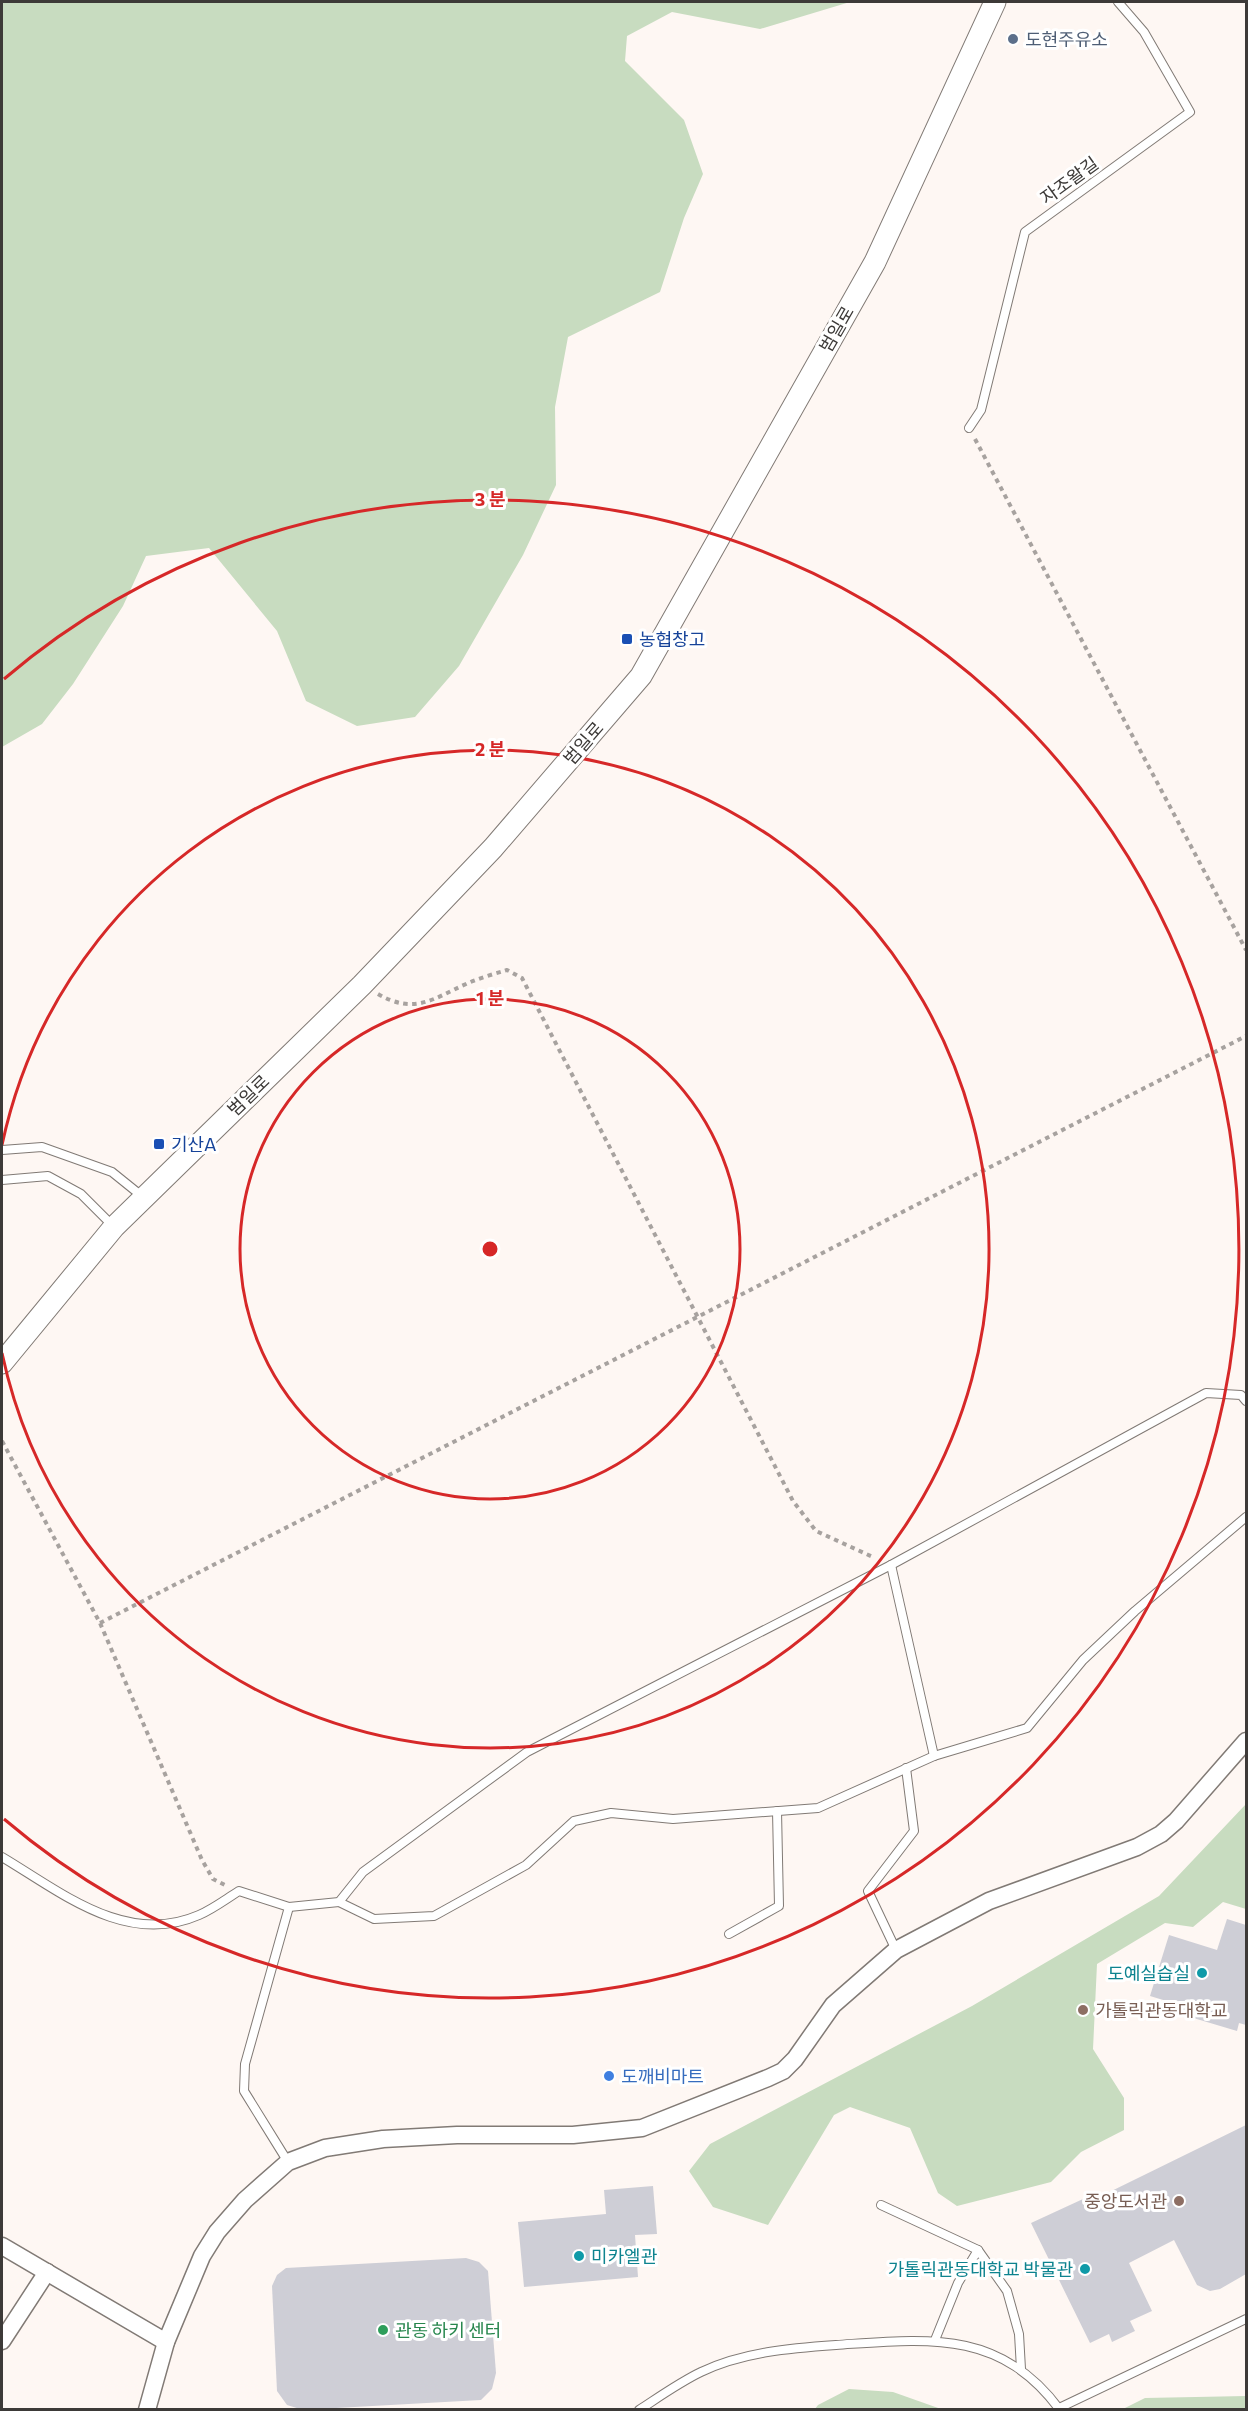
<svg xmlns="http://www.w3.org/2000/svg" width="1248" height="2411" viewBox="0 0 1248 2411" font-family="Commissioner,'Noto Sans KR',sans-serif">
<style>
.green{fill:#c8dcc0}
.building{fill:#ceced6}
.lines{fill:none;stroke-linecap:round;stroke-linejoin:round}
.service-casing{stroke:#817a75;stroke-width:10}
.minor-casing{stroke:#817a75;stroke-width:19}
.tertiary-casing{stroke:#817a75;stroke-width:23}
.path{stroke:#a7a29f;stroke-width:4;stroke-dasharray:4.5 4.5;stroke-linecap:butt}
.service{stroke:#fff;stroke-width:8}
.minor{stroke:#fff;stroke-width:16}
.tertiary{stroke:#fff;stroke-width:21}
.ring{fill:none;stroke:#d62828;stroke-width:3}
.service-dot{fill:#5c6f8a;stroke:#fff;stroke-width:2}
.transit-dot{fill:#1a4fb4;stroke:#fff;stroke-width:2}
.culture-dot{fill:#0f9aa8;stroke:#fff;stroke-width:2}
.education-dot{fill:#8d6e63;stroke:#fff;stroke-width:2}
.shop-dot{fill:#3f7fe0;stroke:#fff;stroke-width:2}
.leisure-dot{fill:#2e9e5b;stroke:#fff;stroke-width:2}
.labels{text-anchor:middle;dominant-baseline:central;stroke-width:6;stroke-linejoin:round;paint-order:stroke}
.service-label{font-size:18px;fill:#4e5e75;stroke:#fff;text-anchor:start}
.street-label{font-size:18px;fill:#3d3a38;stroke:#fff}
.transit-label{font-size:18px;fill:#164399;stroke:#fff;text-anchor:start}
.culture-label{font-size:18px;fill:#0d838f;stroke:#fff;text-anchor:end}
.education-label{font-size:18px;fill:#785e54;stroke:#fff;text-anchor:start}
.shop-label{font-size:18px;fill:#366cbe;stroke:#fff;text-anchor:start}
.leisure-label{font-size:18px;fill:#27864d;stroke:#fff;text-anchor:start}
.centre{fill:#d62828;stroke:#fff;stroke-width:3}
.ring-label{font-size:18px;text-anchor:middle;font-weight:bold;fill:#d62828;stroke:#fff;stroke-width:6;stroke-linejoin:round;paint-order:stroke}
</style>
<rect width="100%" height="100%" fill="#fef7f3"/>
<g class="green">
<polygon points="2,2 850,2 760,29 672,12 627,36 625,61 684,120 703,174 684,218 660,292 568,337 555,407 556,485 523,555 459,666 415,717 357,726 306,701 277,631 209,548 146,556 123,606 73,684 42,724 2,747"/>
<polygon points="1246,1804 1246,1909 1223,1902 1193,1927 1165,1923 1097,1964 1093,2049 1124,2098 1124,2130 1081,2152 1051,2182 957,2206 938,2193 910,2128 850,2107 834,2115 768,2225 713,2207 689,2171 710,2144 972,2006 1159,1896"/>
<polygon points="849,2389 893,2392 941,2409 815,2409 818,2405"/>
<polygon points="1246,2396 1246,2409 1123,2409 1145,2398"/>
</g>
<g class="building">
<polygon points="1227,1919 1246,1925 1246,2025 1239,2023 1237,2031 1180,2014 1183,2006 1150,1996 1169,1935 1217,1950"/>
<polygon points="1246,2125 1246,2274 1220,2289 1210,2291 1197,2285 1174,2240 1129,2263 1152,2311 1130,2321 1135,2331 1112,2342 1109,2334 1090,2343 1031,2223 1083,2199 1085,2204"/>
<polygon points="653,2186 657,2234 635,2235 638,2277 524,2287 518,2222 606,2214 604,2190"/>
<polygon points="466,2258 479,2262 488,2271 496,2373 492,2389 481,2400 318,2409 300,2409 287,2405 277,2391 272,2286 277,2275 286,2268"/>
</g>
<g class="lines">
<defs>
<g id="service">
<polyline points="969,428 981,410 1025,232 1190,112 1144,32 1118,2"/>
<polyline points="2,1150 42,1147 112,1172 143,1197"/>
<polyline points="2,1180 48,1176 81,1194 114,1227"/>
<polyline points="891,1565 934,1756"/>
<path d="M2 1857C61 1892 126 1947 199 1915 213 1909 226 1899 239 1891L289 1907 339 1902 363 1872 527 1752 891 1565 1206 1393 1241 1395 1246 1401"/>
<polyline points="339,1902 374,1919 434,1916 526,1865 574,1821 611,1813 673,1819 818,1808 934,1756 1027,1728 1083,1660 1135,1611 1246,1517"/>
<polyline points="729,1934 779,1906 777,1811"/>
<polyline points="896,1950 868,1891 914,1831 906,1768"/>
<polyline points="288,2162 244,2091 245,2064 289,1907"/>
<polyline points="881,2205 978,2250"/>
<polyline points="935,2340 958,2283 978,2250 1007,2291 1019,2334 1021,2369"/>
<polyline points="1059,2408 1246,2319"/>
<path d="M639 2410C659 2397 680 2382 701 2372 742 2352 792 2348 836 2345 925 2339 1000 2328 1060 2410"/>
</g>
<g id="minor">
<polyline points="2,2246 166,2342"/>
<polyline points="2,2341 47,2272"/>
<polyline points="147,2410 166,2342 202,2256 217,2232 245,2200 288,2162 325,2148 383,2139 457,2135 573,2135 642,2128 768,2078 783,2071 795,2059 833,2005 896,1950 989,1901 1137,1847 1161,1834 1176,1821 1246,1741"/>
</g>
<polyline id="tertiary" points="2,1363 114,1227 362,985 493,848 641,676 875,262 995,2"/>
</defs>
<use href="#service" class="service-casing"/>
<use href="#minor" class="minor-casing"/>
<use href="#tertiary" class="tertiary-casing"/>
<g class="path">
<polyline points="975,439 1246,950"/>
<path d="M378 994C414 1015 433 999 466 984 479 978 494 974 507 970L522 978 793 1501 816 1531 875 1558"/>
<polyline points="2,1441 100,1623 202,1860 213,1879 225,1885"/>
<polyline points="100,1623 1246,1036"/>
</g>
<use href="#service" class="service"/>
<use href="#minor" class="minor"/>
<use href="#tertiary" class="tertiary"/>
</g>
<g class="ring">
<circle cx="490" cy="1249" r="250"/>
<path d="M2 1145A499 499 0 1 1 2 1353"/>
<path d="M4 679A749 749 0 1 1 4 1819"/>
</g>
<circle class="service-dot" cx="1013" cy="39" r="6"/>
<g class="transit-dot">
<rect x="621" y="633" width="12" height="12" rx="3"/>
<rect x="153" y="1138" width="12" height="12" rx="3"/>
</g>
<g class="culture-dot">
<circle cx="1202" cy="1973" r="6"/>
<circle cx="579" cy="2256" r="6"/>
<circle cx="1085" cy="2269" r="6"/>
</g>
<g class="education-dot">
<circle cx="1083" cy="2010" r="6"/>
<circle cx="1179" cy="2201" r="6"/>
</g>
<circle class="shop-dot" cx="609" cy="2076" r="6"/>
<circle class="leisure-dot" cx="383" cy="2330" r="6"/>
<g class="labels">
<g class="service-label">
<text x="1025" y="39">도현주유소</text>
</g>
<g class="street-label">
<text transform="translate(1069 180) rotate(-36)">자조왈길</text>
<text transform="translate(836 329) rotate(-60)">범일로</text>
<text transform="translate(583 743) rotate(-49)">범일로</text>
<text transform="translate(248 1095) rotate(-44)">범일로</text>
</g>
<g class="transit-label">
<text x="639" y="639">농협창고</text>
<text x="171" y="1144">기산A</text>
</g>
<g class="culture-label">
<text x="1190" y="1973">도예실습실</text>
<text x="591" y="2256" text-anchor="start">미카엘관</text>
<text x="1073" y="2269">가톨릭관동대학교 박물관</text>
</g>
<g class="education-label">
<text x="1095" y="2010">가톨릭관동대학교</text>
<text x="1167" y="2201" text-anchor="end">중앙도서관</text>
</g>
<g class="shop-label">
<text x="621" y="2076">도깨비마트</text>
</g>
<g class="leisure-label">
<text x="395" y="2330">관동 하키 센터</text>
</g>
</g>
<circle cx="490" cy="1249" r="9" class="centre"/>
<g class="ring-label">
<text x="490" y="506">3 분</text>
<text x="490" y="756">2 분</text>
<text x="490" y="1005">1 분</text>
</g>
<rect width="1248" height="2411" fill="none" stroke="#3d3a38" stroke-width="6"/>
</svg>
